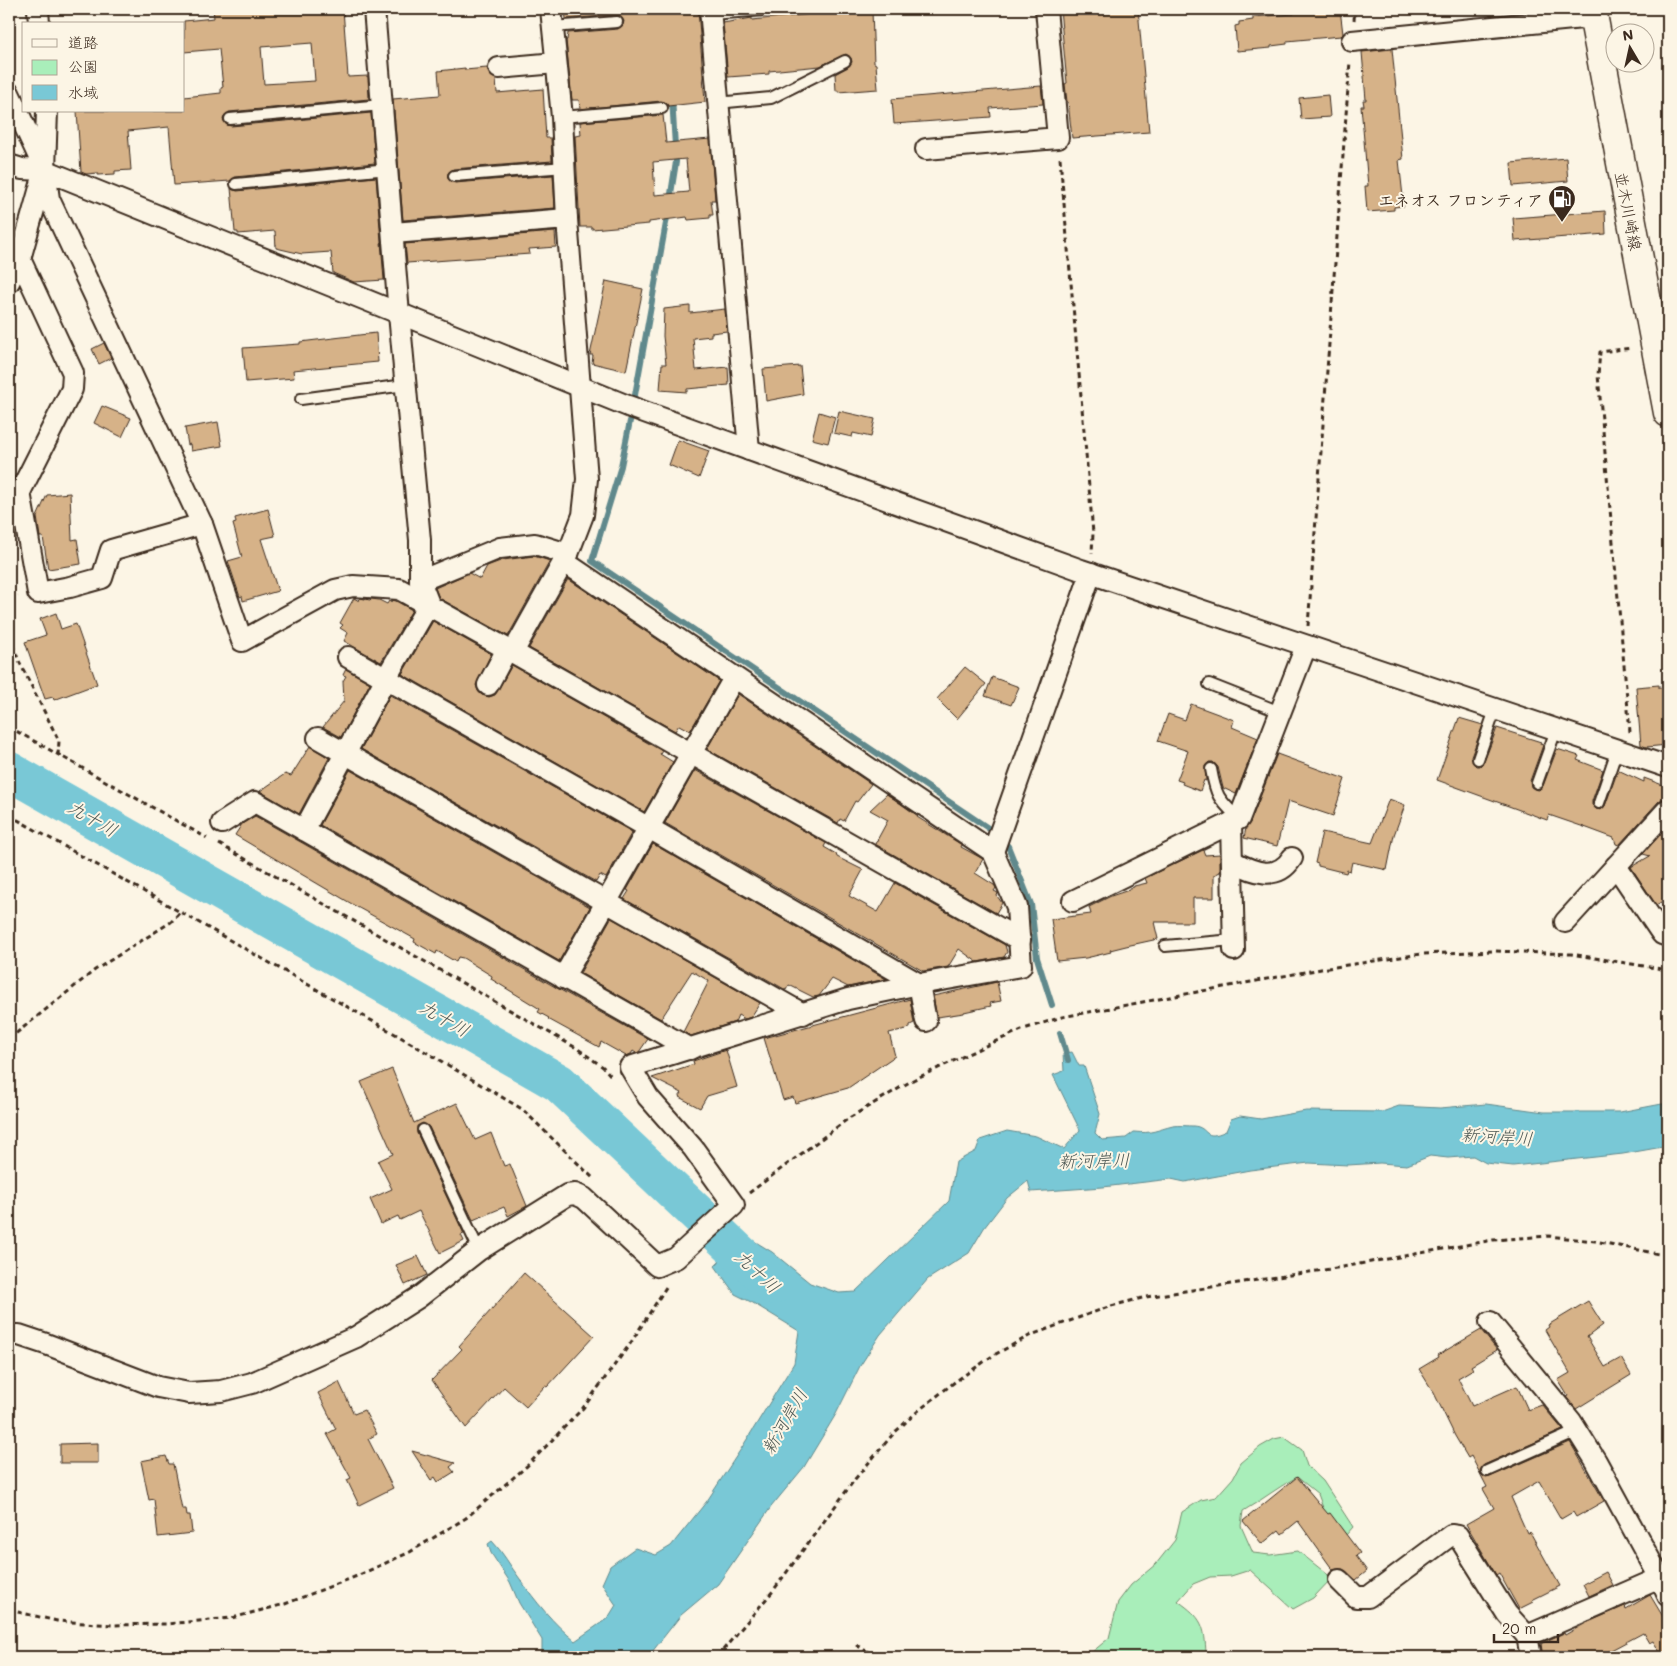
<svg xmlns="http://www.w3.org/2000/svg" width="1677" height="1666" viewBox="0 0 1677 1666" font-family="Mali,'Klee One',sans-serif">
<style>
.green{fill:#a9eeba;stroke:#728c6c}
.water{fill:#79c8d6;stroke:#60898c}
.lines{fill:none;stroke-linecap:round;stroke-linejoin:round}
.stream{stroke:#60898c;stroke-width:6}
.river{stroke:#79c8d6;stroke-width:39}
.building{fill:#d6b288;stroke:#3b2a1e;fill-rule:evenodd}
.lane-casing{stroke:#3b2a1e;stroke-width:14}
.street-casing{stroke:#3b2a1e;stroke-width:24}
.secondary-casing{stroke:#3b2a1e;stroke-width:31}
.path{stroke:#3b2a1e;stroke-width:3;stroke-dasharray:5 4;stroke-linecap:butt}
.lane{stroke:#fcf5e5;stroke-width:10}
.street{stroke:#fcf5e5;stroke-width:20}
.secondary{stroke:#fcf5e5;stroke-width:28}
.labels{text-anchor:middle;dominant-baseline:central;stroke-width:4;stroke-linejoin:round;paint-order:stroke}
.poi-label{font-size:16px;font-weight:bold;fill:#3b2a1e;stroke:#fcf5e5;text-anchor:end}
.street-label{font-size:16px;fill:#3b2a1e;stroke:#fcf5e5}
.water-label{font-size:18px;font-style:italic;fill:#4e5955;stroke:#fcf5e5}
</style>
<rect width="100%" height="100%" fill="#fcf5e5"/>
<filter id="ink" filterUnits="userSpaceOnUse"><feTurbulence type="fractalNoise" baseFrequency=".02" numOctaves="2"/><feDisplacementMap in="SourceGraphic" scale="10" xChannelSelector="R" yChannelSelector="G"/><feConvolveMatrix kernelMatrix="1 2 1 2 8 2 1 2 1" color-interpolation-filters="sRGB"/></filter>
<g filter="url(#ink)">
<path class="green" d="M1284 1437 1302 1450 1307 1466 1323 1481 1353 1527 1346 1535 1326 1516 1318 1494 1297 1477C1278 1487 1262 1500 1243 1511L1241 1526 1253 1553 1270 1555 1298 1551 1332 1578 1313 1598 1293 1609 1250 1570 1231 1576 1210 1577 1193 1584 1178 1601C1202 1618 1205 1625 1206 1655L1202 1657H1091V1653L1109 1638 1118 1602 1131 1585 1156 1564 1175 1540 1182 1512 1201 1500 1216 1497 1233 1478 1241 1463 1260 1447 1274 1439Z"/>
<path class="water" d="M1072 1052 1079 1066H1084L1100 1114 1095 1133 1102 1140 1126 1138 1134 1132C1153 1134 1156 1130 1173 1126 1180 1125 1187 1126 1193 1126 1210 1127 1202 1142 1226 1131L1231 1119 1240 1116 1261 1119 1306 1111 1382 1112 1399 1106 1440 1108 1486 1104 1544 1112H1620L1662 1104H1668V1146L1623 1154 1513 1166 1486 1163 1473 1156 1448 1158 1430 1156 1407 1165 1380 1163 1348 1165 1309 1163 1250 1170 1185 1182 1171 1179 1103 1187 1031 1192 1028 1181 1007 1198 984 1228 969 1253 928 1279 880 1335 860 1366 836 1414 804 1467 771 1507 718 1584 681 1615 648 1657H542V1640L519 1603 510 1582 491 1553 488 1544 492 1541C503 1552 510 1566 520 1579 535 1601 554 1624 575 1641L608 1618 616 1605 602 1584 610 1566 635 1548 656 1555 671 1546 707 1501 741 1449 794 1363 799 1331 753 1303 735 1294 715 1266 746 1236 772 1252 810 1283 839 1293 855 1292 949 1201 956 1162 976 1151 980 1140 1007 1131 1036 1136 1064 1149 1080 1130 1053 1075 1064 1071 1063 1054Z"/>
<g class="lines">
<g class="stream">
<polyline points="670,200 676,162 672,98"/>
<polyline points="635,395 668,212"/>
<polyline points="630,421 621,466 592,561 991,830"/>
<polyline points="1008,846 1031,904 1037,958 1052,1005"/>
<polyline points="1060,1033 1068,1060"/>
</g>
<polyline class="river" points="9,771 559,1083 773,1285"/>
</g>
<g class="building">
<path d="M213 9H343L348 77 368 76 369 99 229 112 224 116 223 120 227 125 231 126 371 113 375 163 235 177 230 181 174 185 169 127 128 131 131 170 115 171V174L98 175V173L86 174 81 172 77 111H184V97L221 93V88L223 87 219 49 184 52V21L214 18ZM312 43 315 81 264 84 261 47Z"/>
<polygon points="565,9 698,9 705,102 668,106 665,102 661,101 580,109 579,100 572,100 566,40 567,40 568,33 618,29 623,25 624,21 620,16 616,15 566,19"/>
<polygon points="1060,9 1138,9 1149,132 1072,138 1068,102 1067,102 1065,84 1067,83"/>
<polygon points="1294,9 1340,9 1343,34 1341,36 1287,41 1287,44 1271,46 1271,48 1237,51 1235,26 1239,25 1239,22 1253,20 1253,17 1294,14"/>
<polygon points="844,11 872,11 874,63 876,64 878,89 838,92 838,90 836,91 835,74 848,67 852,62 851,58 846,54 820,66 769,71 769,74 728,77 723,23 752,18 752,20"/>
<polygon points="1392,49 1403,159 1399,160 1404,206 1394,207 1394,210 1367,212 1365,186 1368,186 1361,106 1364,106 1363,100 1366,100 1362,52"/>
<polygon points="465,68 465,70 487,68 490,75 496,79 497,93 543,89 546,138 551,138 552,161 453,169 448,173 448,179 455,183 553,175 555,208 403,220 393,99 440,95 438,71"/>
<polygon points="1041,86 1043,104 990,108 991,117 894,124 892,99"/>
<polygon points="1328,95 1330,117 1301,119 1299,98"/>
<path d="M663 115 666 143 710 139 715 200H711L713 215H710V218L688 220 687 217 649 222V224L592 229V227H580L575 136 581 135 580 122ZM686 159 689 192 655 195 653 162Z"/>
<polygon points="1566,158 1568,181 1513,186 1511,163"/>
<polygon points="376,177 384,280 354,282 333,273 331,252 302,254 276,248 275,231 238,234 238,232 235,232 231,188 237,191"/>
<polygon points="1605,211 1606,234 1515,241 1513,218"/>
<polygon points="555,232 556,247 529,249 530,254 407,263 405,244"/>
<polygon points="606,281 643,289 626,371 592,363 593,355 590,355"/>
<polygon points="690,306 690,313 725,309 727,331 711,333 711,336 693,338 696,370 728,367 729,385 687,389 687,392 660,390 662,364 666,364 663,336 664,309"/>
<polygon points="376,333 378,362 293,370 294,378 246,382 243,348 300,344 300,342"/>
<polygon points="104,343 111,358 99,364 92,349"/>
<polygon points="800,366 803,394 766,401 763,369"/>
<polygon points="102,406 131,418 122,437 94,423"/>
<polygon points="839,411 875,419 871,437 853,433 852,437 834,433"/>
<polygon points="819,412 835,417 828,443 812,439"/>
<polygon points="218,422 222,446 191,451 190,444 188,445 185,428"/>
<polygon points="678,440 709,451 699,478 669,465"/>
<polygon points="70,493 72,540 77,539 81,564 48,569 43,537 40,537 37,517 47,495"/>
<polygon points="268,509 275,536 261,539 278,591 243,601 242,596 240,597 228,561 242,557 233,524 236,523 235,518"/>
<polygon points="534,556 550,561 508,636 439,598 435,588 469,573 480,579 487,566 503,560"/>
<polygon points="568,579 719,681 690,731 679,725 675,731 529,648"/>
<polygon points="354,598 359,601 360,598 370,600 371,599 379,600 387,604 389,601 391,602 392,600 396,601 412,610 381,662 344,641 348,633 340,628 343,625 340,623"/>
<polygon points="56,613 61,629 76,624 97,684 54,700 53,697 45,699 25,642 46,635 40,619"/>
<polygon points="433,621 491,654 476,685 478,691 482,695 489,697 495,695 512,665 662,751 660,754 673,762 644,812 402,674"/>
<polygon points="965,667 986,684 957,719 937,699"/>
<polygon points="346,669 370,683 341,737 323,727 344,701 343,681 346,676 343,675"/>
<polygon points="992,677 1019,687 1011,705 985,696"/>
<polygon points="1659,685 1659,688 1668,687 1668,745 1646,747 1641,745 1636,687"/>
<polygon points="738,694 871,784 857,802 855,801 844,821 840,819 838,823 707,749"/>
<polygon points="390,695 632,832 606,878 600,875 596,882 361,749"/>
<polygon points="1191,704 1234,720 1232,727 1258,738 1236,794 1223,788 1218,767 1213,762 1209,762 1205,766 1206,781 1204,780 1200,791 1182,784 1183,782 1177,780 1188,751 1158,741 1168,714 1185,720"/>
<polygon points="1459,718 1483,725 1471,757 1473,763 1476,766 1480,766 1484,762 1497,728 1541,742 1540,744 1543,745 1530,781 1531,787 1534,789 1539,790 1543,786 1557,749 1579,756 1577,760 1603,770 1592,801 1592,805 1596,809 1601,810 1605,806 1618,770 1644,782 1644,778 1668,787 1668,797 1659,801 1619,845 1616,844 1614,838 1587,828 1549,815 1547,820 1437,780"/>
<polygon points="310,746 329,758 299,814 260,791 285,774 291,776"/>
<polygon points="1277,754 1345,779 1333,816 1288,801 1277,846 1244,838 1246,828 1250,823"/>
<polygon points="350,770 590,907 559,961 320,825"/>
<polygon points="695,770 826,843 824,847 836,854 837,857 863,870 849,896 878,912 895,883 1005,945 1007,952 1004,957 977,962 959,949 948,967 923,971 665,823"/>
<polygon points="887,794 918,816 917,817 962,845 961,847 983,859 975,873 994,885 996,888 994,891 998,893 997,896 1002,903 996,913 875,844 888,820 870,810"/>
<polygon points="1389,799 1405,805 1394,835 1387,870 1352,862 1350,871 1347,870 1346,873 1318,866 1318,864 1315,863 1322,832 1372,843"/>
<polygon points="255,816 557,988 648,1039 639,1052 636,1053 633,1051 631,1054 626,1056 601,1042 599,1047 548,1019 549,1018 538,1012 540,1009 491,979 492,976 463,958 458,957 456,962 437,951 436,954 414,942 415,939 357,907 235,835 242,824"/>
<polygon points="1668,826 1668,898 1656,905 1631,867 1650,856 1643,854"/>
<polygon points="653,844 886,979 848,987 832,979 819,996 813,997 789,985 786,990 624,899 629,891 627,890"/>
<polygon points="1203,850 1205,855 1220,854 1220,872 1214,875 1214,898 1193,898 1193,922 1154,922 1158,939 1126,946 1110,950 1111,952 1086,958 1057,961 1051,919 1091,914 1089,907 1111,896 1129,890 1129,888 1134,887 1134,886 1147,883 1145,878"/>
<polygon points="611,918 613,919 760,1003 751,1017 745,1019 738,1015 735,1022 691,1036 683,1032 709,981 692,971 661,1019 580,973"/>
<polygon points="997,982 1001,1001 990,1003 991,1006 964,1012 964,1013 937,1017 933,996"/>
<polygon points="910,999 914,1023 910,1025 910,1028 889,1033 895,1056 848,1088 795,1103 793,1097 783,1100 764,1038"/>
<polygon points="726,1050 737,1087 707,1096 700,1108 679,1097 682,1093 652,1078 694,1064 693,1061"/>
<polygon points="392,1069 414,1123 457,1103 475,1140 491,1133 504,1166 510,1164 527,1206 508,1216 504,1207 473,1220 429,1127 423,1123 417,1126 417,1133 464,1234 461,1235 464,1241 440,1253 419,1211 400,1220 398,1216 381,1224 370,1199 392,1189 378,1161 393,1154 361,1082"/>
<polygon points="418,1256 427,1275 405,1285 396,1265"/>
<polygon points="524,1273 594,1336 547,1387 545,1386 526,1407 504,1387 466,1428 432,1380 462,1349 459,1346"/>
<polygon points="1588,1301 1603,1325 1587,1337 1605,1367 1621,1358 1631,1375 1576,1409 1566,1397 1568,1396 1558,1380 1570,1373 1545,1330 1549,1327 1548,1325"/>
<polygon points="1481,1330 1497,1350 1471,1366 1473,1369 1458,1378 1472,1406 1517,1386 1528,1410 1542,1405 1563,1430 1484,1465 1480,1470 1481,1474 1486,1478 1490,1477 1570,1442 1604,1501 1576,1517 1573,1512 1561,1519 1539,1481 1511,1497 1527,1533 1530,1532 1560,1586 1532,1600 1533,1602 1519,1609 1499,1573 1496,1575 1466,1524 1494,1508 1483,1489 1487,1487 1471,1456 1468,1458 1455,1436 1434,1393 1419,1369 1439,1357 1438,1355"/>
<polygon points="339,1382 354,1414 364,1410 377,1434 368,1439 393,1488 359,1505 347,1480 351,1478 327,1434 336,1429 318,1393"/>
<polygon points="98,1443 98,1463 60,1463 60,1444"/>
<polygon points="412,1451 455,1463 450,1467 454,1472 438,1482 435,1477 431,1480"/>
<polygon points="166,1456 169,1464 173,1464 182,1509 186,1509 187,1515 190,1515 192,1533 158,1537 154,1499 149,1500 141,1461"/>
<polygon points="1297,1477 1328,1514 1330,1513 1360,1553 1356,1556 1367,1571 1356,1580 1343,1569 1333,1570 1298,1521 1282,1534 1279,1530 1262,1544 1243,1521"/>
<polygon points="1606,1572 1613,1585 1589,1596 1583,1584"/>
<polygon points="1650,1595 1668,1625 1668,1657 1663,1657 1653,1641 1649,1643 1643,1633 1598,1657 1543,1657 1541,1644 1544,1642 1564,1633 1565,1635 1586,1623 1625,1606 1626,1609"/>
</g>
<g class="lines">
<defs>
<g id="lane">
<polyline points="710,14 782,9"/>
<polyline points="552,27 617,22"/>
<polyline points="717,103 771,98 845,61"/>
<polyline points="562,117 662,108"/>
<polyline points="230,119 382,105"/>
<polyline points="454,176 565,167"/>
<polyline points="236,184 388,169"/>
<polyline points="301,399 405,385"/>
<polyline points="1209,684 1280,712"/>
<polyline points="1478,759 1495,710"/>
<path d="M1211 769C1216 797 1219 799 1239 819"/>
<polyline points="1537,783 1556,730"/>
<polyline points="1599,803 1617,750"/>
<polyline points="1165,946 1234,940"/>
<polyline points="423,1130 479,1250"/>
<polyline points="1487,1471 1577,1431"/>
</g>
<g id="street">
<polyline points="38,9 39,24"/>
<polyline points="710,9 749,450"/>
<polyline points="1352,41 1593,17"/>
<polyline points="499,68 556,63"/>
<polyline points="9,93 45,170 628,406 1081,570 1668,767"/>
<polyline points="47,111 45,170 49,199 202,524 242,641 335,590 353,586 399,589 507,649 1020,940"/>
<polyline points="926,149 1058,138 1046,9"/>
<polyline points="9,165 22,169 45,170"/>
<polyline points="393,233 567,219"/>
<polyline points="20,259 73,373 72,389 20,492 38,593 70,587 102,578 111,550 202,524"/>
<polyline points="9,282 20,259 43,177"/>
<polyline points="420,581 500,548 535,544 568,554"/>
<polyline points="513,652 568,554 583,515 587,479 567,219 562,117 551,9"/>
<polyline points="348,657 649,828 919,984 926,1021"/>
<polyline points="488,685 507,649"/>
<polyline points="318,738 803,1014"/>
<polyline points="222,823 255,802 690,1049"/>
<polyline points="1231,823 1234,950"/>
<polyline points="304,830 386,678 429,604 420,581 420,540 399,314 374,9"/>
<polyline points="993,852 1091,573"/>
<path d="M1232 861C1253 872 1277 882 1292 858"/>
<polyline points="1616,866 1662,934 1668,936"/>
<polyline points="1073,901 1239,819 1306,646"/>
<polyline points="1565,922 1668,809"/>
<polyline points="563,978 734,678"/>
<polyline points="1490,1322 1571,1421 1596,1461 1660,1578 1668,1596"/>
<polyline points="9,1335 19,1335 46,1344 158,1387 189,1393 221,1391 252,1383 356,1337 419,1297 479,1250 567,1195 575,1194 584,1198 657,1266 676,1258 734,1205 693,1148 648,1097 630,1067 848,999 919,984 1021,966 1017,907 993,852 563,561"/>
<polyline points="1339,1580 1356,1597 1368,1597 1451,1535 1458,1536 1507,1614 1527,1636 1660,1578"/>
<polyline points="1527,1636 1531,1657"/>
</g>
<polyline id="secondary" points="1592,9 1668,413"/>
</defs>
<use href="#lane" class="lane-casing"/>
<use href="#street" class="street-casing"/>
<use href="#secondary" class="secondary-casing"/>
<g class="path">
<polyline points="1354,20 1355,9"/>
<polyline points="1060,158 1093,533 1092,553"/>
<polyline points="9,597 18,596"/>
<polyline points="1308,626 1350,61"/>
<polyline points="9,636 19,661 59,741 58,755"/>
<polyline points="9,727 207,838"/>
<polyline points="1630,732 1598,375 1600,352 1632,348"/>
<polyline points="9,815 397,1035 522,1109 594,1179"/>
<polyline points="219,844 578,1049 603,1067 611,1076"/>
<polyline points="9,1039 95,970 171,922 180,912"/>
<polyline points="749,1193 849,1118 913,1080 985,1046 1024,1029 1062,1017 1321,969 1421,954 1495,951 1571,954 1668,970"/>
<polyline points="9,1610 57,1621 112,1625 166,1624 232,1618 285,1604 357,1576 410,1552 466,1518 527,1466 583,1408 630,1344 668,1284"/>
<polyline points="856,1645 877,1657"/>
<polyline points="717,1657 773,1591 855,1479 894,1433 918,1411 956,1381 994,1355 1031,1335 1111,1306 1146,1297 1343,1267 1493,1240 1548,1236 1595,1241 1668,1256"/>
</g>
<use href="#lane" class="lane"/>
<use href="#street" class="street"/>
<use href="#secondary" class="secondary"/>
</g>
</g>
<defs>
<symbol id="fuel-pin" viewBox="-11 -11 22 30"><path d="M0 17L-7.5 6A9.5 9.5 0 1 1 7.5 6Z" fill="#3b2a1e" stroke="#fcf5e5"/><path d="M-5.5-6h7V0h2V4h1.3V-2.5L3-4.5l.8-.8L6-3V5H2.5V1h-1V6h-7ZM-4.2-4.7v3.2H.2V-4.7Z" fill="#fff"/></symbol>
</defs>
<g fill-rule="evenodd">
<use href="#fuel-pin" x="1546" y="183" width="32" height="43"/>
</g>
<g class="labels">
<g class="poi-label">
<text x="1543" y="199">エネオス フロンティア</text>
</g>
<g class="street-label">
<text transform="translate(1629 211) rotate(79)">並木川崎線</text>
</g>
<g class="water-label">
<text transform="translate(93 818) rotate(30)">九十川</text>
<text transform="translate(445 1018) rotate(30)">九十川</text>
<text transform="translate(1497 1136) rotate(4)">新河岸川</text>
<text transform="translate(1094 1160) rotate(-1)">新河岸川</text>
<text transform="translate(758 1271) rotate(43)">九十川</text>
<text transform="translate(784 1421) rotate(-60)">新河岸川</text>
</g>
</g>
<rect width="1677" height="1666" fill="none" stroke="#fcf5e5" stroke-width="30"/>
<rect x="15" y="15" width="1647" height="1636" fill="none" stroke="#3b2a1e" stroke-width="2" filter="url(#ink)"/>
<rect x="22" y="22" width="162" height="90" fill="#fcf5e5" stroke="#afa495"/>
<rect x="32" y="39" width="25" height="8" fill="#fcf5e5" stroke="#afa495"/>
<text x="68" y="48" font-size="15" fill="#3b2a1e">道路</text>
<rect x="32" y="60" width="25" height="15" fill="#a9eeba" stroke="#afa495"/>
<text x="68" y="72" font-size="15" fill="#3b2a1e">公園</text>
<rect x="32" y="85" width="25" height="15" fill="#79c8d6" stroke="#afa495"/>
<text x="68" y="98" font-size="15" fill="#3b2a1e">水域</text>
<g transform="translate(1630 48) rotate(351)"><circle r="24" fill="#fcf5e5" stroke="#afa495"/>
<path d="M0-4L9 19L0 12L-9 19Z" fill="#3b2a1e"/>
<text y="-8" font-size="14" font-weight="bold" text-anchor="middle" fill="#3b2a1e">N</text>
</g>
<path d="M1494 1634v8h64v-8" fill="none" stroke="#3b2a1e" stroke-width="2.5"/>
<text x="1502" y="1634" font-size="15" fill="#3b2a1e" stroke="#fcf5e5" stroke-width="4" paint-order="stroke">20 m</text>
</svg>
